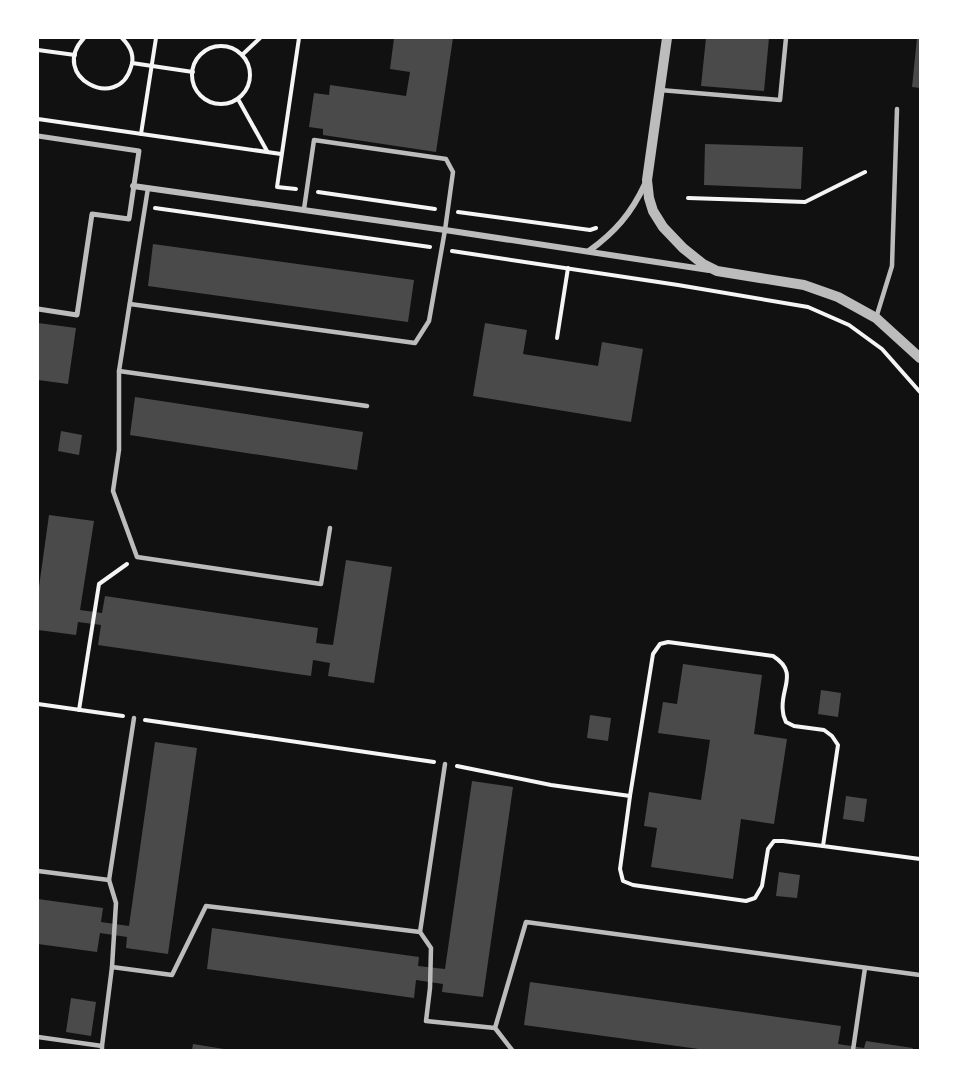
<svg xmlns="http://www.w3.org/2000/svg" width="958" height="1088" viewBox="0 0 958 1088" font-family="'Source Serif 4',serif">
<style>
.building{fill:#4a4a4a}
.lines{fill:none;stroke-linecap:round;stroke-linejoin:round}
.path{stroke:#f5f5f5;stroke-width:4}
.service{stroke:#bcbcbc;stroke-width:4.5}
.pedestrian{stroke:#bcbcbc;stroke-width:5}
.minor{stroke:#bcbcbc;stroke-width:6}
.tertiary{stroke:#bcbcbc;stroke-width:10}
</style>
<rect width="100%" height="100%" fill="#111"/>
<g class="building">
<polygon points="394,38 453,38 436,152 323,135 323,129 309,127 314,93 329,95 330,85 406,96 410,72 390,69"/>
<polygon points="706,38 769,38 764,91 701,86"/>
<polygon points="917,38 920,38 920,88 912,87"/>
<polygon points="705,144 803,147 801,189 704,185"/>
<polygon points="153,244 414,280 408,322 148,286"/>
<polygon points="38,323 76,328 68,384 38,380"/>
<polygon points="485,323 527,330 523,354 598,366 602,342 643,349 631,422 473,396"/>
<polygon points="135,397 363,432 357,470 130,435"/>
<polygon points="61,431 82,435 79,455 58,451"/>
<polygon points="49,515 94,521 80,610 102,613 105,596 318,628 316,643 333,645 346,560 392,567 374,683 328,676 330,663 313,660 311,676 98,645 101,625 78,622 76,635 38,630 38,594"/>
<polygon points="683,664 762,675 754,734 787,739 774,824 741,819 733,879 651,867 657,828 644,826 649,792 701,800 710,740 658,733 663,702 677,704"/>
<polygon points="821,690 841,693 838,717 818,714"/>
<polygon points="590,715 611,718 608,741 587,738"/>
<polygon points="155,742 197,748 168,954 126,948 127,937 100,933 97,952 38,944 38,899 103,908 101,922 129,926"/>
<polygon points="472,781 513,787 483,997 442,992 443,984 416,980 414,998 207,969 212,928 419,957 418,966 445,969"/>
<polygon points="846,796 867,799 864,822 843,819"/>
<polygon points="779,872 800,875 797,898 776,896"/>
<polygon points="530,982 841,1026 838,1044 864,1048 866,1041 913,1048 912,1050 706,1050 524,1025"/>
<polygon points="71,998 96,1002 91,1036 66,1032"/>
<polygon points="193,1044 224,1049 224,1050 192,1050"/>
</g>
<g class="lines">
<g class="path">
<path d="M84 38C48 76 118 113 131 67 135 56 130 46 122 38"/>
<circle cx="221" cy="75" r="29"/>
<polyline points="38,50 75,55"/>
<polyline points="242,55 260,38"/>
<polyline points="132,63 193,72"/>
<polyline points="238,99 267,151"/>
<polyline points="38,119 281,154"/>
<polyline points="141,134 156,38"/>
<polyline points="296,189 277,187 299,38"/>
<polyline points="318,192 435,209"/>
<polyline points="688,198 805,202 865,172"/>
<polyline points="155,208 430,247"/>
<polyline points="458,212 590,230 596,228"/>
<polyline points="452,251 678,285 808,307 849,325 882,349 920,392"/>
<polyline points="557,338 568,268"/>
<polyline points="38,704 123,716"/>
<polyline points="79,710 99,584 127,564"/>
<polyline points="145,720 434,762"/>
<path d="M457 766 551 785 630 796 653 654 660 644 668 642 773 656C800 673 779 689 783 712 783 716 785 719 786 722L794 726 824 730 832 736 838 745 823 846 920 859"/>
<polyline points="630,796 620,869 623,881 633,885 746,901 755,898 762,886 768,849 774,841 783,841 823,846"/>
</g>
<g class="service">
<polyline points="660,90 780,100 786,38"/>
<polyline points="148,188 119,371 119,450 113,491 137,557 321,584 330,528"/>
<polyline points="130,304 415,343 429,321 445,230 453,172 446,159 314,140 304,209"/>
<polyline points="876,318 892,266 897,109"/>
<polyline points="119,371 367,406"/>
<polyline points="38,871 109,880 134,718"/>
<polyline points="420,932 431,948 430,988 426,1021 495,1028"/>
<polyline points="112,967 172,975 206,906 420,932 445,764"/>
<polyline points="38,1037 102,1046 102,1050"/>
<polyline points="102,1046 112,967 116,903 109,880"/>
<polyline points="512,1050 495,1028 526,922 920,975"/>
<polyline points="853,1050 865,968"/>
</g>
<polyline class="pedestrian" points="38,136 139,151 129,219 92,214 77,315 38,309"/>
<g class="minor">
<polyline points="133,186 445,230 709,270"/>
<path d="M589 251C615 232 631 214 645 184"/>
</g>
<polyline class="tertiary" points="667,38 647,180 649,198 653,211 663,227 683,248 703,264 717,271 804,285 838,297 876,318 920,358"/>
</g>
<rect width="958" height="1088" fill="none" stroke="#ffffff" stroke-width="78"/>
</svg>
